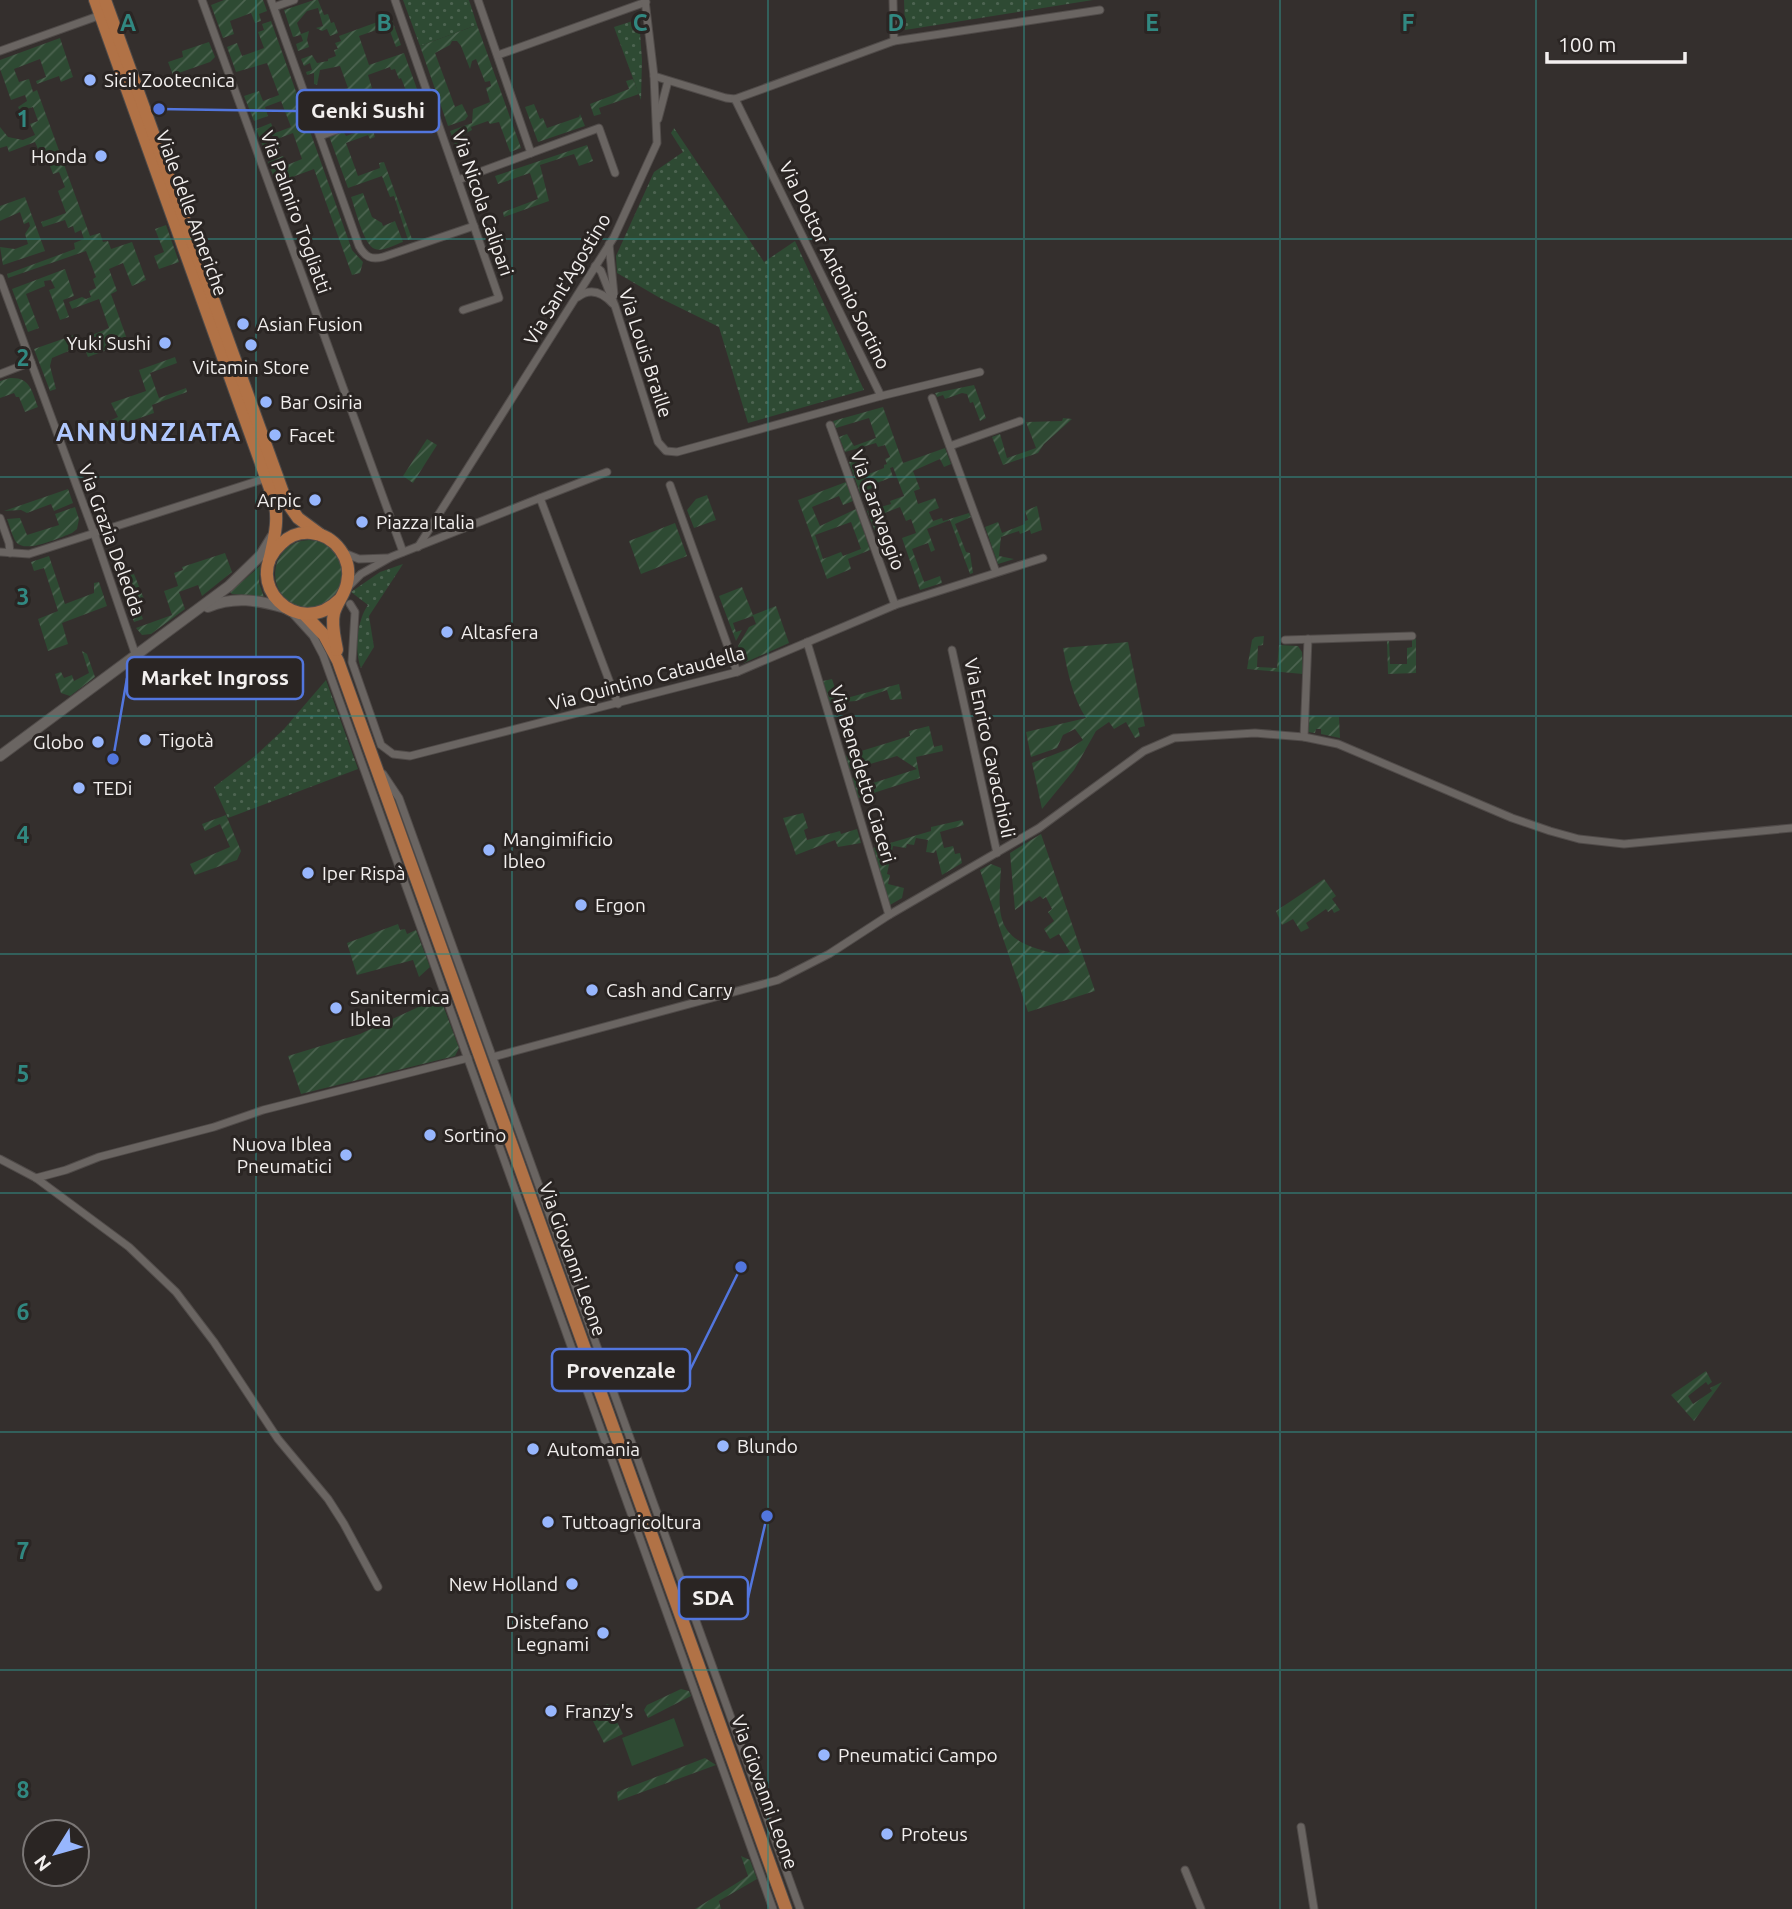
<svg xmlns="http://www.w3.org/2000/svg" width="1792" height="1909" viewBox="0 0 1792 1909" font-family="Ubuntu,sans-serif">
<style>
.grass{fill:url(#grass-dots)}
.garden{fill:url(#garden-furrows);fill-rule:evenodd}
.pitch{fill:#2e4a33}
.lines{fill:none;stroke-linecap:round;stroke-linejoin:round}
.minor-casing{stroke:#504b49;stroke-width:9}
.secondary-casing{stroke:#504b49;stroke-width:12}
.primary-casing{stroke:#504b49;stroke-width:14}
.minor{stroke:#6a6562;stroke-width:7}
.secondary{stroke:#6a6562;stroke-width:10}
.primary{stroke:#b17246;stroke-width:12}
.grid{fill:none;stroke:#318881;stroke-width:2;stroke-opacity:0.55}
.poi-dot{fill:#97b6fd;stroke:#2a2523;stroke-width:2.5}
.labels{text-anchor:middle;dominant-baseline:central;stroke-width:6;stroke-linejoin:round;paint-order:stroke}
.poi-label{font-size:19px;fill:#f3f0ef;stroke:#2a2523;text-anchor:start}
.street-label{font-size:19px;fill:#f3f0ef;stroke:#2a2523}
.district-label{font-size:26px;font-weight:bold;letter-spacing:2px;fill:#b0c8fe;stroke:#2a2523}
.grid-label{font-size:23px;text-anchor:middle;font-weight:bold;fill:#318881;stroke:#2a2523;stroke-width:6;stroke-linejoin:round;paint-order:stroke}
.leader{fill:none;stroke:#5276de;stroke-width:2.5}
.callout-dot{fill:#5276de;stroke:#2a2523;stroke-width:2.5}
.callout{fill:#2a2523;stroke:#5276de;stroke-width:2.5}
.callout-label{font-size:21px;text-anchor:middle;font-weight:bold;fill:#f3f0ef}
</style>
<defs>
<pattern id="grass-dots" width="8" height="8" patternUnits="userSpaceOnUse" patternTransform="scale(1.75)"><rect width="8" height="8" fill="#2e4a33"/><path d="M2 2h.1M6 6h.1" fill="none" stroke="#4d6451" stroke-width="1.8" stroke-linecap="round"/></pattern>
<pattern id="garden-furrows" width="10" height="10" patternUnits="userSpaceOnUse" patternTransform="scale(1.75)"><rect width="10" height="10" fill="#2e4a33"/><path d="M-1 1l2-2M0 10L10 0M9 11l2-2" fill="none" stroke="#4d6451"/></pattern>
</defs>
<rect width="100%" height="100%" fill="#342f2d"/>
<g class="grass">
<polygon points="403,0 469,0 477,25 420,46"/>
<polygon points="904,0 1093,0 905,30"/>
<polygon points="639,19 642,60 641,100 614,27"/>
<polygon points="674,128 764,262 795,241 864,390 748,423 719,327 660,298 617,273 616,256 654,172 683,152 671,133"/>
<path d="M403 564 369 616 374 647 361 668C354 650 357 620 368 605L351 592 380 572Z"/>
<polygon points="326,680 358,769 228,818 214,787 255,756 284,729"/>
</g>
<g class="garden">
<polygon points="224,0 263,0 267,11 259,14 261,21 255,23 251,13 230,21 234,34 223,38 211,5"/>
<polygon points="314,0 318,0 324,15 328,14 331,23 334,22 338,33 330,36 327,29 322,31 316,28 323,26 318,8 307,11 297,23 301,34 309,31 307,40 309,47 298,51 296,44 303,41 301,35 293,37 284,10"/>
<polygon points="391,17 401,45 396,47 388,26 359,36 369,65 404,53 417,89 407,93 401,78 399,79 395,69 391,70 390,67 368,75 372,88 360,93 362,100 331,112 328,102 343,97 344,89 348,88 340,66 320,70 317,85 314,84 314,73 307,75 306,72 312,70 310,63 304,66 301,59 312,55 317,63 328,61 328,59 336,56 334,50 338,49 335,43 341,41 339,36"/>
<polygon points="271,21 352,250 363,262 360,273 352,275 314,169 276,183 268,162 283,156 287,165 302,159 293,133 277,139 280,148 266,154 256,129 271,123 275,133 291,127 281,101 265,107 268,116 254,121 244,96 259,91 263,101 279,95 267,63 236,72 227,47 237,43 242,56 264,48 258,32 264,30 262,24"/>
<polygon points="477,25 521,148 510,152 499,122 490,124 488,121 471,127 472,130 464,134 471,155 460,158 450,131 472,123 473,109 490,102 486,88 491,86 490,81 485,82 476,59 472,61 470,69 461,46 457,41 452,41 450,45 435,53 455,107 462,104 468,116 465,120 448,126 420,46"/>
<polygon points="60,38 73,77 61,82 59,76 37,84 36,81 46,77 40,59 14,69 19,82 29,79 33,92 37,90 90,236 100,233 103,242 108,241 111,249 132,242 146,280 132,286 123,263 109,269 117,291 111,294 128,342 88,357 83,345 52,358 50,366 56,389 50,391 34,349 77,334 80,340 109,328 99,299 72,309 69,302 82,297 86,299 91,297 89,291 96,288 93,279 96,277 86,251 8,278 7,274 75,249 74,243 84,239 81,230 75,233 73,226 68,228 65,220 43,227 41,222 66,213 58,191 65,187 59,172 53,174 50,166 54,164 51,154 47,155 44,147 38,149 35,142 9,152 7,146 0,148 0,127 8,137 23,140 35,135 30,124 38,121 33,107 20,111 18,107 27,101 25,95 11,100 0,69 0,60"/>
<polygon points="209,42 215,57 210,62 173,75 168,62 183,57 182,51"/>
<polygon points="633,79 639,94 599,108 601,114 594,116 590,104 629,89 626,81"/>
<polygon points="534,104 540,119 543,118 547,128 579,117 580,114 585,126 538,142 525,107"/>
<polygon points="372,127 375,137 370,139 368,135 346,143 358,176 380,168 379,163 384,162 412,239 408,240 394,196 390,197 382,176 348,188 329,136 343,131 346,136"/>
<polygon points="587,145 593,161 579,166 574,154 540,165 549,201 504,217 503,212 538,199 530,173 498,184 495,176"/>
<path d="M363 193 372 217 382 223 383 226 395 221 403 242C396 244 383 252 375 249 364 246 355 208 351 197Z"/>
<polygon points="25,197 45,251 3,265 0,247 15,249 28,244 25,234 30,226 29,222 24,224 20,212 0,221 0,206"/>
<polygon points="166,225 179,262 159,269 154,256 164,252 155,229"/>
<polygon points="65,269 74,296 63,300 69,317 60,320 49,290 55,288 51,280 44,281 45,286 26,294 39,328 28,332 12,289"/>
<polygon points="175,357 177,363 150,373 159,398 186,388 187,392 152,405 154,413 100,432 98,426 118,417 111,403 146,391 139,370"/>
<path d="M10 378C30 377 32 391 38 407L25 412 19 397H16L14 393 0 398V381Z"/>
<polygon points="974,385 986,418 980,421 973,402 970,403 967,394 962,393 945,399 943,395 937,397 935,393"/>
<polygon points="883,407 903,463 945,448 951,464 944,467 940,459 913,471 920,489 914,491 918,504 935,498 939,508 929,512 933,521 942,518 943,521 969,513 971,517 955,524 966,552 970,553 973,573 970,574 950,520 927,529 935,550 931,552 928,543 912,549 924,582 940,576 942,583 920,590 902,538 916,533 911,519 906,521 900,507 877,516 881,528 875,531 867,511 891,504 890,501 904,496 893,467 890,468 893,477 871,485 872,488 860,493 849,462 857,459 864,476 884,468 884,465 887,464 885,459 890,457 885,445 878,447 876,443 845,452 839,437 847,434 854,446 876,438 869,418 836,428 833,421"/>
<polygon points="1063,418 1072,419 1044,444 1038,453 1003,465 992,437 1000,434 1007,458 1036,448 1026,422 1062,421"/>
<polygon points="427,439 437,445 413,483 403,476"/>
<path d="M846 482 853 501 843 505 839 496 812 507 820 526 856 509 870 550 848 559 851 569 827 579 798 500ZM851 522 861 549 843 556 841 552 823 559 815 535Z"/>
<polygon points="68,489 73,503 54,511 51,504 27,513 21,510 4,511"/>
<polygon points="707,495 716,520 694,528 687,510 696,499"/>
<polygon points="1037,506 1042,530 1031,534 1030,530 1020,534 1019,531 1001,537 999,556 1014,559 998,564 985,527 998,522 1002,533 1025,524 1025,521 1028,520 1025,511"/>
<path d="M75 507 79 519 77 529 72 533C59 538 25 554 16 542 12 536 10 526 7 519L20 518 27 535 59 525 55 514Z"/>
<polygon points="675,523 687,556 641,574 629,541"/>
<circle cx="309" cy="574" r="34"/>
<polygon points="225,553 232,572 202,596 198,585 179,592 185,609 151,634 142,635 136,628 172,615 164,591 178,586 174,573 183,570 182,567"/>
<polygon points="49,556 65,604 94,593 94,583 99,582 107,606 62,623 68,644 48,651 38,619 58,611 44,568 34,571 31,562"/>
<polygon points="260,566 259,583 264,597 232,594 230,592"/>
<polygon points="134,574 144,599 140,600 142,607 139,608 143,619 134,622 119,579"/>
<polygon points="742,587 753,615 776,606 789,643 744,663 738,646 749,627 756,624 753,616 733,623 736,632 742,630 736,641 719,596"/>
<polygon points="1264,636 1263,645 1258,646 1257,667 1277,668 1279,645 1298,646 1302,652 1303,674 1247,669 1252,640 1255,637"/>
<polygon points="1412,639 1416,639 1416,673 1388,674 1387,640 1389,640 1390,664 1407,664 1407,648 1412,647"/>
<path d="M1128 642 1145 726 1138 728 1140 736 1135 738 1126 722 1114 729 1109 722 1096 731 1074 770 1042 809 1032 763 1071 748 1083 740 1075 729 1063 735 1057 748 1031 757 1026 732 1086 718C1072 696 1068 673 1063 648Z"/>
<polygon points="82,651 87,654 95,677 70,696 61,693 55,674 61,672 64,678 72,675 74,681 89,673"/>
<polygon points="832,679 839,700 899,684 902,699 890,700 887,690 856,701 830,703 823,681"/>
<polygon points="1308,716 1339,717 1340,738 1321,734 1321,729 1316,729 1315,733 1308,732"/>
<polygon points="929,726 934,747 942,745 943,751 916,757 920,778 858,798 852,778 859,777 873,783 917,769 897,756 850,770 845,756 910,736 909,731"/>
<polygon points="803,813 808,828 804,830 807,840 840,831 841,834 857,829 861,843 838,847 835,840 796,855 783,818"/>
<polygon points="226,815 241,851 237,860 195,875 190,864 230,847 220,824 205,831 202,824"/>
<polygon points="962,820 964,825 940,832 944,848 953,846 955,854 960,853 962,863 942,875 936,850 934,853 926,852 928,840 916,838 914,845 907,844 906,848 893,846 887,874 890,875 888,884 904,888 902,898 890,905 873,848 931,831 931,827"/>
<path d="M1041 834 1095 991 1028 1012 980 870 991 864 1001 868C999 909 993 935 1038 949 1050 952 1059 957 1070 952L1059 934 1050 939 1044 929 1054 921 1048 912 1052 909 1046 897 1043 899 1040 896 1031 902 1029 900 1015 910 1010 853Z"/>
<polygon points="1324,879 1336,896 1332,899 1340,910 1334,913 1332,909 1328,912 1326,909 1306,923 1309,928 1301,932 1293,919 1282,925 1276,911"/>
<polygon points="398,924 400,930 405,929 407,934 416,930 430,967 419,977 413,960 357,975 347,943"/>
<polygon points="440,997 459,1048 455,1056 301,1094 288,1056 360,1034"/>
<polygon points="1706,1371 1712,1382 1708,1385 1706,1382 1688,1396 1693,1404 1712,1391 1710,1388 1722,1382 1694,1421 1671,1395"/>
<polygon points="681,1689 689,1691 691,1696 648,1718 644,1710 647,1705"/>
<polygon points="608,1704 623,1734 604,1743 593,1721 596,1717 594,1710"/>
<polygon points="705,1758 716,1765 618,1801 617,1792"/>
<polygon points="741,1856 750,1860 757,1879 719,1901 721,1909 695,1909 748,1876"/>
</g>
<polygon class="pitch" points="674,1718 684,1746 632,1766 622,1738"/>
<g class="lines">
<defs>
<g id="minor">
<polyline points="202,0 403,552"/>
<path d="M271 0 359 246C365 257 371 260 383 257L474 226"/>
<polyline points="395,0 499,298 463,310"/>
<polyline points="478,0 531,153"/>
<polyline points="893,0 894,41"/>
<polyline points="274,7 294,0"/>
<polyline points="0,51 101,15"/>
<polyline points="498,55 646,2"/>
<polyline points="654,76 726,98 735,99 894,41 1100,10"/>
<polyline points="658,119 668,81"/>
<polyline points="320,136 429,96"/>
<polyline points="458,180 599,128 615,173"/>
<polyline points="609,244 614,295"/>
<polyline points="595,266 601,271 615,306 658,442 666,451 677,452 881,396 735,99"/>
<polyline points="0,278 94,533 136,656"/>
<path d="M578 297C591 287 603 293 613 304"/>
<polyline points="0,374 31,362"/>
<polyline points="881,396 980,372"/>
<polyline points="932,398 996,572"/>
<polyline points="830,425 895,605"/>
<polyline points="950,446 1020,421"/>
<polyline points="670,485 737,672"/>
<polyline points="540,498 607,472"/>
<polyline points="0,518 9,543 10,553"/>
<polyline points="418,547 614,237 657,143 654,76 645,0"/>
<polyline points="0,552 29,554 267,478"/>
<polyline points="344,553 359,559 387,558"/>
<polyline points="348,587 361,574 391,557 540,498 618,704"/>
<polyline points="350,604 355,612 352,662 381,745 393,754 410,756 737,672 895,605 1043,558"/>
<polyline points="292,613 313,636 323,655 773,1909"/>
<polyline points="1285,640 1412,636"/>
<polyline points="807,642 889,915"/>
<polyline points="952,650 997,853"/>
<polyline points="1304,737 1308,639"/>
<polyline points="383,774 399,798 800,1909"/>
<polyline points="493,1057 778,980 829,954 889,915 1039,828 1144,751 1174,738 1255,733 1304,737 1338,744 1512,818 1550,831 1579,839 1624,844 1792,828"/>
<polyline points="0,1159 36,1178 129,1247 176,1292 214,1342 278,1439 328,1499 344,1524 378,1587"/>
<polyline points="36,1178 66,1170 99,1157 214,1127 263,1110 468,1058"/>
<polyline points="1301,1827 1314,1909"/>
<polyline points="1185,1870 1201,1909"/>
</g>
<g id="secondary">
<path d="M208 607C234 596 258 600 285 608"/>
<polyline points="0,756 229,586 261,555 272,537"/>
</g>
<g id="primary">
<path d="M95 0 273 497C280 519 274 539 269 561"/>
<polyline points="105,0 286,501 298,518 321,535"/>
<polyline points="304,614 324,635 338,661 786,1909"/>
<path d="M337 650C335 638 331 625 334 613 337 602 345 594 347 583 353 559 335 535 311 533 300 532 289 536 281 544 240 581 297 642 340 599"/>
</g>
</defs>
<use href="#minor" class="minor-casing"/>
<use href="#secondary" class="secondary-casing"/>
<use href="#primary" class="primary-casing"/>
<use href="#minor" class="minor"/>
<use href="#secondary" class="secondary"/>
<use href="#primary" class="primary"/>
</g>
<path class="grid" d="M256 0V1909M512 0V1909M768 0V1909M1024 0V1909M1280 0V1909M1536 0V1909M0 239H1792M0 477H1792M0 716H1792M0 954H1792M0 1193H1792M0 1432H1792M0 1670H1792"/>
<g class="poi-dot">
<circle cx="90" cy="80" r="7"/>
<circle cx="101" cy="156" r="7"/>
<circle cx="243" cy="324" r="7"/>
<circle cx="165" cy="343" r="7"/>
<circle cx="251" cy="345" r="7"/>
<circle cx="266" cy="402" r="7"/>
<circle cx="275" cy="435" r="7"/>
<circle cx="315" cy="500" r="7"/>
<circle cx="362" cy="522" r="7"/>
<circle cx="447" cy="632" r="7"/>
<circle cx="145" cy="740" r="7"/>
<circle cx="98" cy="742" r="7"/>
<circle cx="79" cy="788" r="7"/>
<circle cx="489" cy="850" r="7"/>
<circle cx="308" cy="873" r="7"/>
<circle cx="581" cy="905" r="7"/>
<circle cx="592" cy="990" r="7"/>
<circle cx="336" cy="1008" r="7"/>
<circle cx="430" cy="1135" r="7"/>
<circle cx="346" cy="1155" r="7"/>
<circle cx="723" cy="1446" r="7"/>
<circle cx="533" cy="1449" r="7"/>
<circle cx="548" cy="1522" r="7"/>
<circle cx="572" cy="1584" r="7"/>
<circle cx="603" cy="1633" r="7"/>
<circle cx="551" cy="1711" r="7"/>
<circle cx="824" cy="1755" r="7"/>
<circle cx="887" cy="1834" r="7"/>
</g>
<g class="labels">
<g class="poi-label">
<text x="104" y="80">Sicil Zootecnica</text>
<text x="87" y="156" text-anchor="end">Honda</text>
<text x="257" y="324">Asian Fusion</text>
<text x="151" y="343" text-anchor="end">Yuki Sushi</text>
<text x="251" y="367" text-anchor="middle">Vitamin Store</text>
<text x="280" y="402">Bar Osiria</text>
<text x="289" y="435">Facet</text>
<text x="301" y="500" text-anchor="end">Arpic</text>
<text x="376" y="522">Piazza Italia</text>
<text x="461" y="632">Altasfera</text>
<text x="159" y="740">Tigotà</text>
<text x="84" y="742" text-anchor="end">Globo</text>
<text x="93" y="788">TEDi</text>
<text x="503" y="839">Mangimificio<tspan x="503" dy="22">Ibleo</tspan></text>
<text x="322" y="873">Iper Rispà</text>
<text x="595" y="905">Ergon</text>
<text x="606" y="990">Cash and Carry</text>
<text x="350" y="997">Sanitermica<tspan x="350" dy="22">Iblea</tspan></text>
<text x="444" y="1135">Sortino</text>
<text x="332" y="1144" text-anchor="end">Nuova Iblea<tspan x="332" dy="22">Pneumatici</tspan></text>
<text x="737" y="1446">Blundo</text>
<text x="547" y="1449">Automania</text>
<text x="562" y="1522">Tuttoagricoltura</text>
<text x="558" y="1584" text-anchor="end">New Holland</text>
<text x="589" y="1622" text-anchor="end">Distefano<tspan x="589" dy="22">Legnami</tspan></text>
<text x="565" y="1711">Franzy's</text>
<text x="838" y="1755">Pneumatici Campo</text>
<text x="901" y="1834">Proteus</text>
</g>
<g class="street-label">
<text transform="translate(483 203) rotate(71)">Via Nicola Calipari</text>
<text transform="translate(296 212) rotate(70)">Via Palmiro Togliatti</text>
<text transform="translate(192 213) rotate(70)">Viale delle Americhe</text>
<text transform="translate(835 265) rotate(64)">Via Dottor Antonio Sortino</text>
<text transform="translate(567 279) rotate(-59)">Via Sant'Agostino</text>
<text transform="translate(646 353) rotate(72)">Via Louis Braille</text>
<text transform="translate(878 510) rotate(70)">Via Caravaggio</text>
<text transform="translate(112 540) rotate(70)">Via Grazia Deledda</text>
<text transform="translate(647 678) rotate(-15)">Via Quintino Cataudella</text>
<text transform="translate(990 748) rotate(78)">Via Enrico Cavacchioli</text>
<text transform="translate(863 774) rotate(73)">Via Benedetto Ciaceri</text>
<text transform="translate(573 1259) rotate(70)">Via Giovanni Leone</text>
<text transform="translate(765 1792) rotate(70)">Via Giovanni Leone</text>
</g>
<g class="district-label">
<text x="149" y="431">ANNUNZIATA</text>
</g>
</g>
<g class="grid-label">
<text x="128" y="31">A</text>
<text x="384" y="31">B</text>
<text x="640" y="31">C</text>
<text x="896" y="31">D</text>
<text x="1152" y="31">E</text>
<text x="1408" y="31">F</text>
<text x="23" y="127">1</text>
<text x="23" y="366">2</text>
<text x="23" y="605">3</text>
<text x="23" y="843">4</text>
<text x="23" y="1082">5</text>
<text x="23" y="1320">6</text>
<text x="23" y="1559">7</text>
<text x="23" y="1798">8</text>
</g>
<path class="leader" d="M159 109L297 111M113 759L127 678M741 1267L690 1370M767 1516L748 1598"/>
<g class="callout-dot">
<circle cx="159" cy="109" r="7"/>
<circle cx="113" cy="759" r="7"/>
<circle cx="741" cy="1267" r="7"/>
<circle cx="767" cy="1516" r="7"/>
</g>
<g class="callout">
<rect x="297" y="90" width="142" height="42" rx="7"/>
<rect x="127" y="657" width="176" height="42" rx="7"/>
<rect x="552" y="1349" width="138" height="42" rx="7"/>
<rect x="679" y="1577" width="69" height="42" rx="7"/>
</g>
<g class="callout-label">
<text x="368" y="118">Genki Sushi</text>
<text x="215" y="685">Market Ingross</text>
<text x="621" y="1378">Provenzale</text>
<text x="713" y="1605">SDA</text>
</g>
<g transform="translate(56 1853) rotate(233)"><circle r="33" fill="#2a2523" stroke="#7a7675" stroke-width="2"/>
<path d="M0-5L12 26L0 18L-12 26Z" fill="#97b6fd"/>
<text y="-10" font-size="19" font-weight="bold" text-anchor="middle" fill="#f3f0ef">N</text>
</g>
<path d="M1547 52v10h138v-10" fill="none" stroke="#f3f0ef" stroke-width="3.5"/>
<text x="1558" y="52" font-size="21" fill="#f3f0ef" stroke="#2a2523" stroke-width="5" paint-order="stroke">100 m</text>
</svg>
